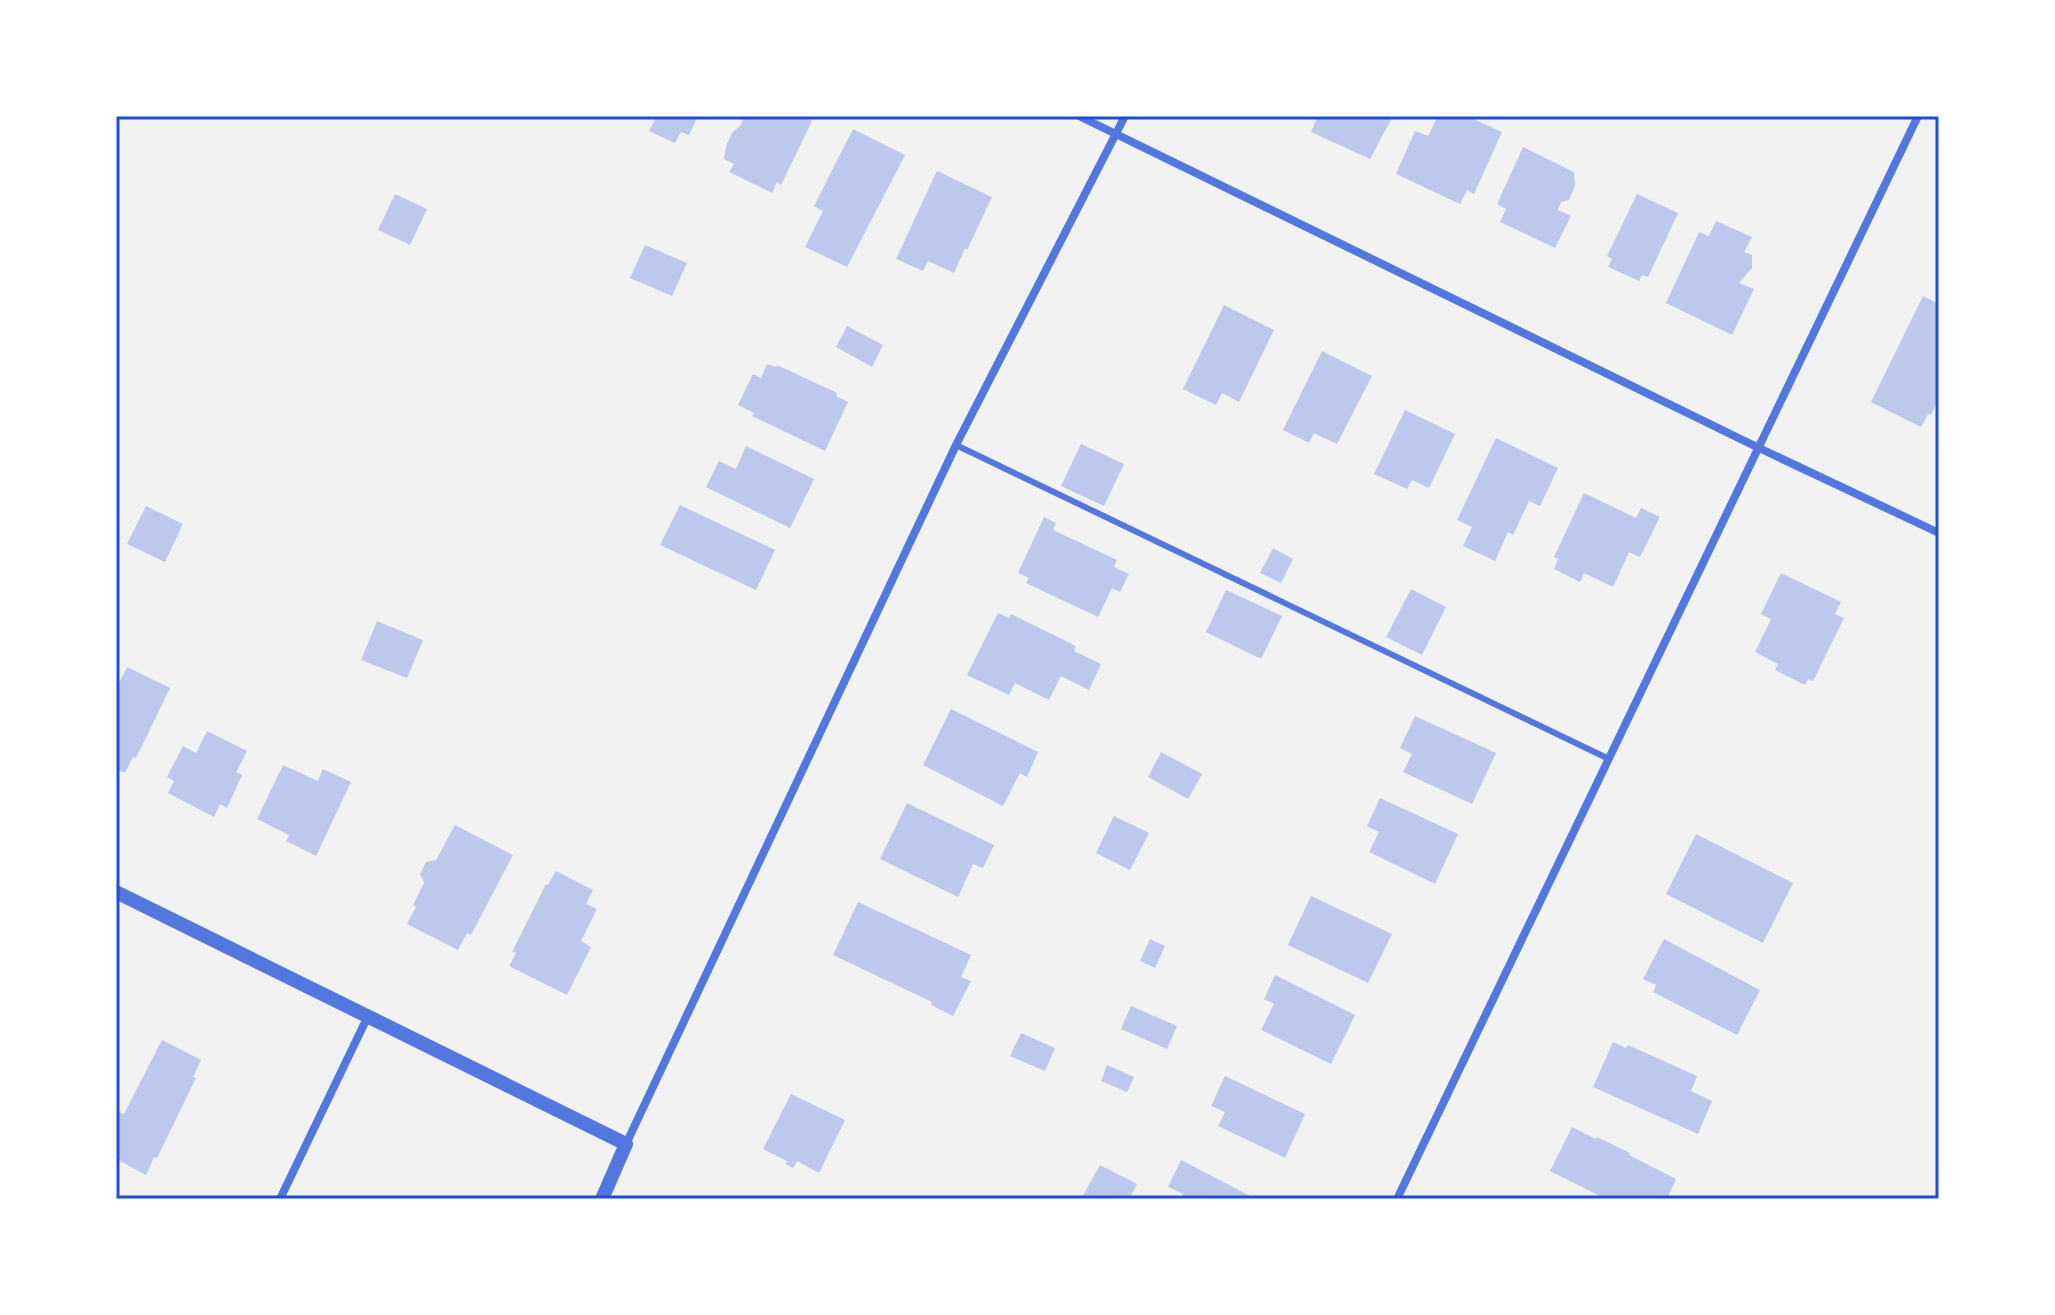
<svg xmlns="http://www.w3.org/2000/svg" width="2055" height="1315" viewBox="0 0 2055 1315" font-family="'Exo 2',sans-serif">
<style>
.building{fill:#bdc9ec}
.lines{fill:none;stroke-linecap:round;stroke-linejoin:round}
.service{stroke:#5277de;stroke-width:6}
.minor{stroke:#5277de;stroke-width:8}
.tertiary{stroke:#5277de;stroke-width:14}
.neatline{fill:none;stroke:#1d4ed8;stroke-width:3}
</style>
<rect width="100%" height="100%" fill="#f2f2f2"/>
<g class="building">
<polygon points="647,116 698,116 689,135 681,132 675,143 649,131 655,120"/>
<polygon points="745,116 809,116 808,119 812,121 781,185 777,182 772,193 729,172 734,164 724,159 726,146 732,133 740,126"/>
<polygon points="1318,116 1393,116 1370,159 1311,132"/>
<polygon points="1438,116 1467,116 1502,132 1474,194 1467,190 1460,204 1396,174 1415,131 1428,136"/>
<polygon points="853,129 905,155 847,267 805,247 823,211 814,206"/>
<polygon points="1523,147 1574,172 1575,185 1569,200 1561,202 1558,210 1571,216 1555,248 1500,222 1506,209 1497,204"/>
<polygon points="937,171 992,197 967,250 965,248 954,273 928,261 923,271 896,259"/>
<polygon points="395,194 427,209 410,245 378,230"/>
<polygon points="1637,194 1678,213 1648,277 1642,275 1639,281 1608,267 1612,259 1607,256"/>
<polygon points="1716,221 1752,237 1744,252 1752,255 1752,268 1739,283 1754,289 1732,335 1666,303 1699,232 1709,236"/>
<polygon points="645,245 687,263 672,296 630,278"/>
<polygon points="1923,296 1939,304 1939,398 1931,415 1928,414 1921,427 1871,402"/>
<polygon points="1224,305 1274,330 1239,402 1222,393 1216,405 1183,389"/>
<polygon points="847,326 883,345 872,367 836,347"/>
<polygon points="1322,351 1372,376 1337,444 1314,433 1309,443 1283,430"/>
<polygon points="767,364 776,367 777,365 837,393 836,396 848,402 825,451 752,416 754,413 738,405 753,374 761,378"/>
<polygon points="1405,410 1455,434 1429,488 1412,480 1407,489 1374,474"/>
<polygon points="1496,438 1558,468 1540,506 1529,501 1513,535 1508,532 1495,561 1463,546 1472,527 1457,520"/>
<polygon points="1081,444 1124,464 1104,506 1061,486"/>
<polygon points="746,446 814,479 790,528 706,487 719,461 736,469"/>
<polygon points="1584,493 1636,518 1641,508 1660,517 1640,557 1629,552 1613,587 1584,573 1580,582 1554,569 1558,559 1554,557"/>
<polygon points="680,505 775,550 756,590 660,545"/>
<polygon points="146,506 183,524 165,562 127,544"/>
<polygon points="1044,517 1056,523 1053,530 1117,560 1114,567 1129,574 1120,592 1112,588 1098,617 1026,583 1029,578 1018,573"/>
<polygon points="1273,548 1293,559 1281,583 1260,573"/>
<polygon points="1781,573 1841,602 1835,614 1844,618 1813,681 1808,679 1805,685 1775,670 1778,664 1755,652 1771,619 1761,614"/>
<polygon points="1411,589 1446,607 1422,655 1386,637"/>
<polygon points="1226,590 1282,616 1261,659 1206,632"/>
<polygon points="998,613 1009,618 1011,614 1076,646 1074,651 1101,664 1089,690 1061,676 1049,700 1015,683 1009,695 967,675"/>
<polygon points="377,621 423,640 407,678 361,660"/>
<polygon points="127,667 170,688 136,758 133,757 125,773 116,769 116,689"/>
<polygon points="951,709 1038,752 1027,777 1020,773 1003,806 923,765"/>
<polygon points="1415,716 1496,753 1472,804 1403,772 1412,754 1400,748"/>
<polygon points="207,731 247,751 236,772 242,775 227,808 220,804 214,817 168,793 174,781 167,777 183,746 196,753"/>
<polygon points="1161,752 1202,774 1188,799 1148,777"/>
<polygon points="283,765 318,781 323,769 351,782 316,856 286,841 289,835 257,819"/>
<polygon points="1380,798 1458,834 1435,884 1369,852 1379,832 1367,826"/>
<polygon points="907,803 994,845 983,868 973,864 958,897 880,859"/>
<polygon points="1114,816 1149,833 1130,870 1096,853"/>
<polygon points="455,825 513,855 471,935 467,933 458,950 407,924 416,907 413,905 424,883 420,874 426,862 436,860"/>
<polygon points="1696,834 1793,883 1763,943 1666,894"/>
<polygon points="556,871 593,890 586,904 597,909 581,941 591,947 567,995 509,966 516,953 512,952 546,884 548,885"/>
<polygon points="1311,896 1392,934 1368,983 1288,945"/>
<polygon points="858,902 971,955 961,977 971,981 953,1016 931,1005 932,1002 833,955"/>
<polygon points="1150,939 1165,946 1155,968 1140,961"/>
<polygon points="1664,939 1760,990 1737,1035 1653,992 1656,985 1643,979"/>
<polygon points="1275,975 1355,1015 1331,1064 1261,1030 1274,1004 1264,999"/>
<polygon points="1131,1006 1177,1026 1167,1049 1121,1029"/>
<polygon points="1021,1033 1055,1048 1045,1071 1010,1056"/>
<polygon points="162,1040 201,1060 193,1077 196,1078 157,1158 154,1157 146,1175 118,1160 120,1156 116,1154 116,1110 124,1114"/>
<polygon points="1613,1042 1626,1048 1628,1045 1697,1076 1691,1091 1712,1101 1698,1134 1593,1087"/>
<polygon points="1107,1065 1134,1077 1127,1092 1101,1081"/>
<polygon points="1225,1076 1305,1114 1285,1158 1218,1126 1225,1112 1211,1106"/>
<polygon points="791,1094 845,1120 819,1173 797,1161 793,1168 785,1164 787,1161 763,1149"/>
<polygon points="1572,1127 1596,1139 1597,1137 1630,1153 1629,1155 1676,1179 1667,1199 1606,1199 1550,1171"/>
<polygon points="1181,1160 1256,1199 1181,1199 1183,1194 1168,1187"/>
<polygon points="1100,1165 1137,1184 1129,1199 1081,1199"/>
</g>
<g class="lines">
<polyline class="service" points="956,445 1609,759"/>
<g class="minor">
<polyline points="1079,116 1759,448 1939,533"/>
<polyline points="626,1144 956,445 1125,116"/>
<polyline points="280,1199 368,1016"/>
<polyline points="1397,1199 1918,116"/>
</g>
<polyline class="tertiary" points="116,892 626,1144 602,1199"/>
</g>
<rect width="2055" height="1315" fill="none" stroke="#ffffff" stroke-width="236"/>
<rect x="118" y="118" width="1819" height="1079" class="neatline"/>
</svg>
